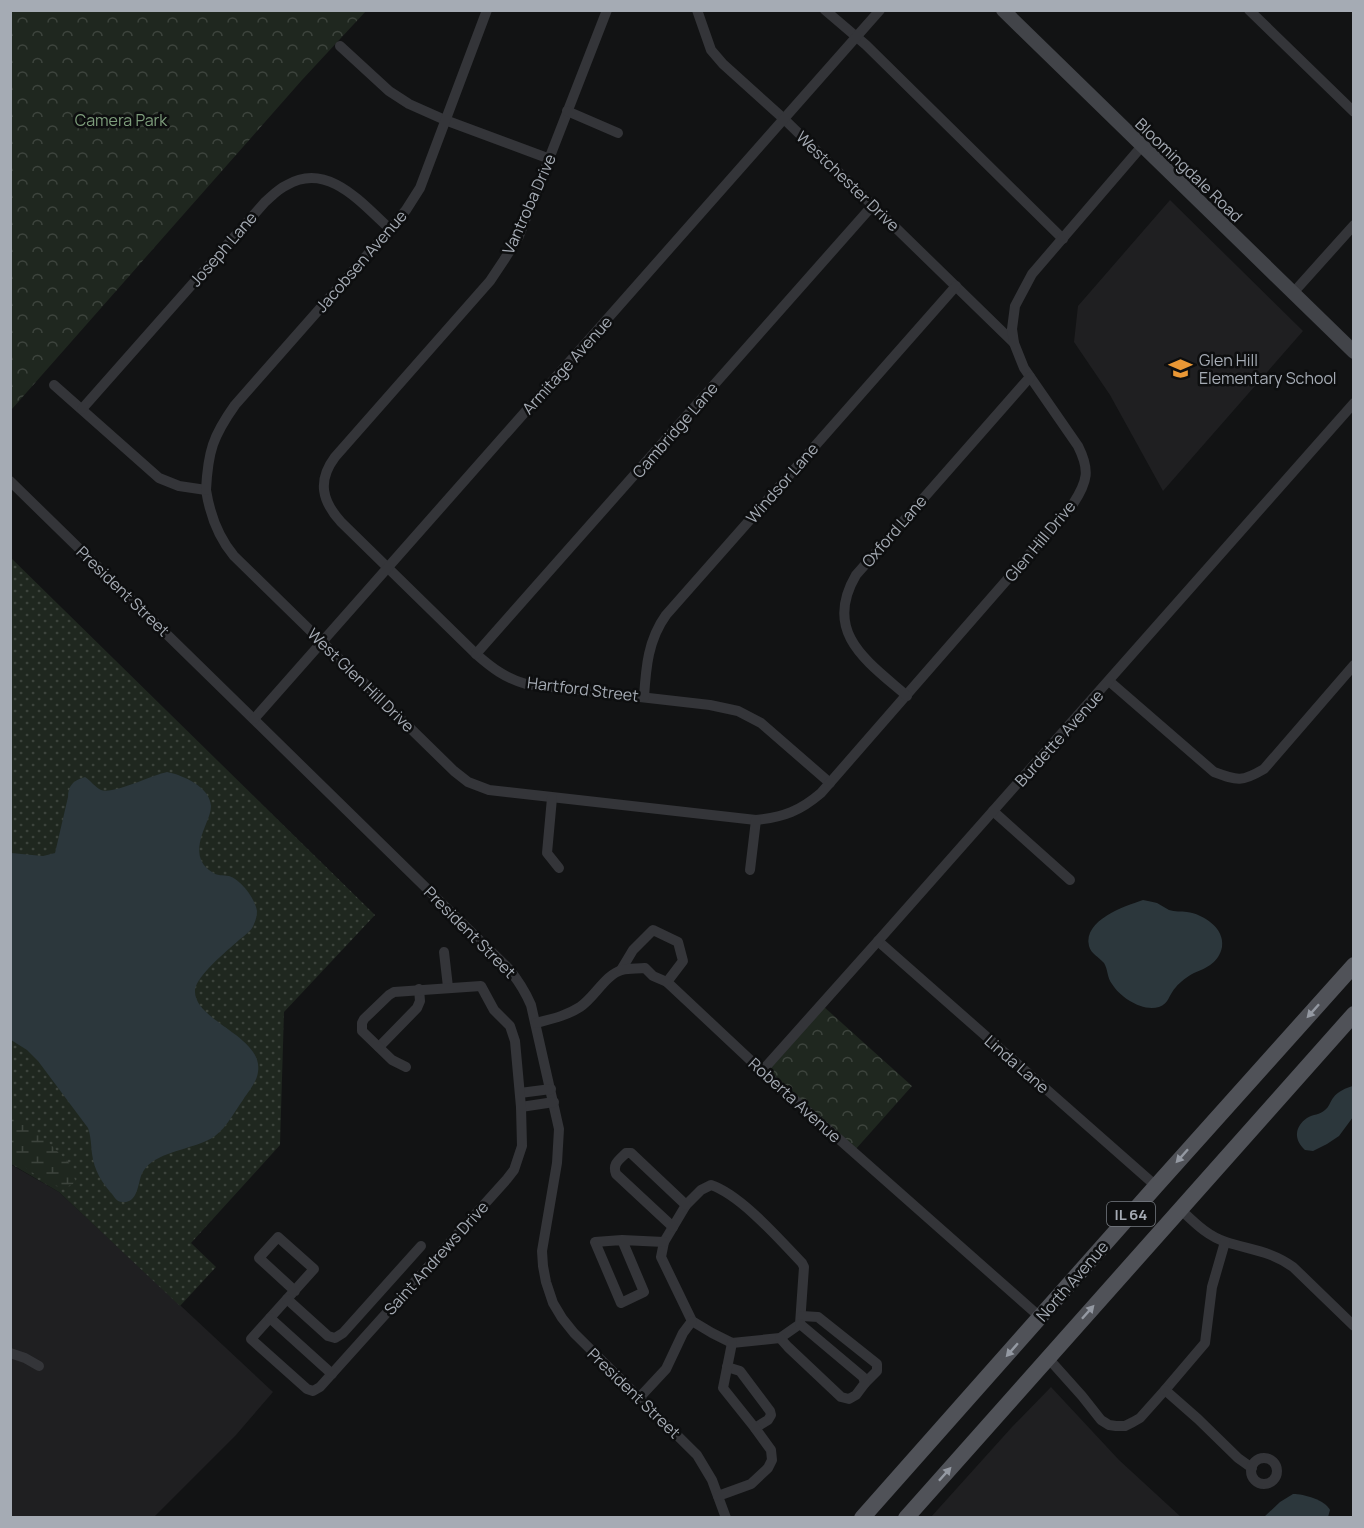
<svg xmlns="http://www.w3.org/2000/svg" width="1364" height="1528" viewBox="0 0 1364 1528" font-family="Manrope,sans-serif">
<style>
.built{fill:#1f1f21}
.grass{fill:url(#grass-dots)}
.wetland{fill:url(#wetland-marsh)}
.park{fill:url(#park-crowns)}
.water{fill:#2c373c}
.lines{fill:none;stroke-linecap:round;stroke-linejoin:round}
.minor{stroke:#343539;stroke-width:10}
.secondary{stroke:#424449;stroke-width:14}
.primary{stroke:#505258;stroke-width:16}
.oneway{fill:#9499a2}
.labels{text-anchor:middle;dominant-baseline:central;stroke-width:5;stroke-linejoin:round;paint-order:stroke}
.shield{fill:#0d0e0f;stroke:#777c82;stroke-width:1.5}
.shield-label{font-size:15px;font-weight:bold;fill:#a5abb4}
.park-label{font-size:16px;fill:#7e9e7c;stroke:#0d0e0f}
.street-label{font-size:16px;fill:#a5abb4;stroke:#0d0e0f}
.poi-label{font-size:16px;fill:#a5abb4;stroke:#0d0e0f;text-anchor:start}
</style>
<defs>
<pattern id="grass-dots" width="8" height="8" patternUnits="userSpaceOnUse" patternTransform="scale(1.5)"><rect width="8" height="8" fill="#1f271f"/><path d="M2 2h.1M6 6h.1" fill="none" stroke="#3d443d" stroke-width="1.8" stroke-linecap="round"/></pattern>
<pattern id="wetland-marsh" width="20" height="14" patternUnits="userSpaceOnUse" patternTransform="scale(1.5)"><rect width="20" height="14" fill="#1f271f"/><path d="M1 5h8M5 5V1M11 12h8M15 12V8" fill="none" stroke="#3d443d"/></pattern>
<pattern id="park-crowns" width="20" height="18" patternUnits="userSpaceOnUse" patternTransform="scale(1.5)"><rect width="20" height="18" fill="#1f271f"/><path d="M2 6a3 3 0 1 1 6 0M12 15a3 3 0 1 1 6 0" fill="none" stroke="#3d443d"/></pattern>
</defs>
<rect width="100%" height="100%" fill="#121314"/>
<g class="built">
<polygon points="1170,200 1303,331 1163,491 1110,395 1074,342 1078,306"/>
<polygon points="10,1164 59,1192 273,1392 236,1435 154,1517 11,1517"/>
<polygon points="1051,1387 1119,1460 1181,1517 931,1517 1012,1427"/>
</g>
<polygon class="grass" points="10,557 375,915 284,1012 280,1145 191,1243 216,1267 180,1306 59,1192 11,1164"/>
<path class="wetland" d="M11 1105 21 1121 30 1129 45 1139 69 1163 75 1180 73 1184C70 1185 67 1187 63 1187 48 1186 24 1166 11 1158Z"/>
<g class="park">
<polygon points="10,11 366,11 302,80 12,409 10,408"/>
<polygon points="823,1006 912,1086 855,1150 765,1070"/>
</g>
<g class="water">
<path d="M167 772C183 775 210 787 211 806 211 812 208 819 206 824 199 841 193 860 212 872 217 876 223 875 229 876 241 880 255 898 257 911 257 915 256 920 254 924 252 931 245 935 239 940 227 951 197 975 195 990 193 1021 264 1036 258 1072 257 1082 248 1092 243 1100 235 1111 227 1127 215 1136 198 1148 171 1149 152 1162 148 1165 143 1170 141 1176 138 1185 137 1204 122 1202 117 1202 115 1198 112 1194 102 1183 94 1170 92 1154 91 1145 91 1137 88 1128L38 1061 27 1050 11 1040V853L43 856 55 853 68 797C68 785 74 780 85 777 91 781 95 787 101 790 112 795 152 775 167 772Z"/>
<path d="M1143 900C1148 901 1153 902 1157 903 1161 905 1165 908 1169 910 1175 912 1181 911 1187 912 1203 914 1225 928 1222 947 1219 962 1207 968 1194 973 1188 976 1180 982 1176 987 1169 994 1169 1004 1159 1007 1142 1012 1120 997 1112 984 1107 978 1108 969 1104 963 1099 957 1091 954 1089 946 1083 920 1125 906 1143 900Z"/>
<path d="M1353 1086V1117L1339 1136 1327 1144 1313 1151 1305 1150C1294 1140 1294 1127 1307 1118 1313 1114 1320 1115 1325 1110 1329 1107 1330 1102 1333 1098 1338 1091 1346 1088 1353 1086Z"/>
<path d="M1293 1494C1304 1494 1325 1500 1330 1510L1328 1517H1264L1280 1502Z"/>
</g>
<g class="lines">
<g class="minor">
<path d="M607 10 519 236 504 260 490 281 335 457C317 481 322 501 341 522L476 654C492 668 505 678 526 684L710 705 738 711 761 723 830 783"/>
<polyline points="697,10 711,50 723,64 784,119 1014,343"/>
<polyline points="825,10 866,45 1063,239"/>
<polyline points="1249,10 1354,112"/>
<polyline points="340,46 389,91 409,104 445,120 550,159"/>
<polyline points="567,111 618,133"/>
<polyline points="1293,293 1354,225"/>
<path d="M54 385 159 478 179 486 206 490C210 515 218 537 234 556L454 771 468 782 489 790 756 820C784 817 800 811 821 793L1073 504C1088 481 1090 470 1078 446L1024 368 1014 343 1012 329 1015 306 1032 274 1142 146"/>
<path d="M82 409 265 202C272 196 278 189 287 185 328 161 362 204 390 229"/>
<path d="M10 481 508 968C518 980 525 991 531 1005L559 1129 557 1163 542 1251 543 1266 546 1282 553 1303 562 1318 574 1333 697 1455 712 1480 726 1518"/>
<path d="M206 490C208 451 213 436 235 405L390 229 406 210 420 188 487 10"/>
<polyline points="476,654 873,205"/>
<path d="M1109 681 1214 772C1238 781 1242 782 1264 769L1354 665"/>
<path d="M907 696C868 662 822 633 856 575L1030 377"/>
<path d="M644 697C646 667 648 640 666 615L956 286"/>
<polyline points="254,719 880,10"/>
<polyline points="552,798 547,853 559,868"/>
<polyline points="993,811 1070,880"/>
<polyline points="750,870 756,820"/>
<polyline points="878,941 1156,1186"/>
<polyline points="444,952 448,987"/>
<polyline points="621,970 633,950 653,930 678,942 683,961 667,982"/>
<path d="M536 1023C551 1019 566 1016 580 1007 594 998 606 974 622 970 629 968 638 969 645 968L653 976 667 982 762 1071 1040 1317"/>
<polyline points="379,1047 417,1008 420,1001 419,989"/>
<polyline points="762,1071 878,941 1354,403"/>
<polyline points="520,1093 551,1089"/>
<polyline points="521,1107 554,1102"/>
<path d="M711 1185C741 1195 780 1240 802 1263L804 1267 800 1324 780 1338 732 1343 712 1333 692 1321 661 1257 664 1242 686 1205 701 1190Z"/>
<path d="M1180 1209C1194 1222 1207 1236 1226 1242 1251 1250 1271 1251 1293 1267L1354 1326"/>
<path d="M673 1227 616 1174C612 1164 619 1160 626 1153H631L686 1205"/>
<polyline points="622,1240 644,1292 621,1303 595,1242 622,1240 664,1242"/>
<polyline points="295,1291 259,1258 278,1237 314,1269 251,1339 307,1389 313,1391 320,1387 507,1179 514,1170 522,1146 521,1107 515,1041 510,1026 494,1010 481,986 394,992 389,995 364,1019 362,1023 362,1031 392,1060 406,1067"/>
<polyline points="287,1299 328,1336 335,1338 343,1333 421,1246"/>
<polyline points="802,1316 818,1317 877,1364 877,1371 865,1383"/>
<polyline points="270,1318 332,1374"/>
<polyline points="780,1338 788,1347 841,1397 849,1399 856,1395 865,1383 863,1377 800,1324"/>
<polyline points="10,1353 25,1358 39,1366"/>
<polyline points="1048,1358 1082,1396 1101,1420 1109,1425 1116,1426 1125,1426 1133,1422 1140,1418 1165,1390 1205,1343 1212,1287 1225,1242"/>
<polyline points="727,1367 740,1371 770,1411 771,1415 768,1420 755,1428"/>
<polyline points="1165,1390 1198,1419 1238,1458 1252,1468"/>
<polyline points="639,1398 666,1369 683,1333 692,1321"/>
<circle cx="1264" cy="1471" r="13"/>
<polyline points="718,1496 751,1484 768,1468 772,1460 771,1450 755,1428 723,1388 732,1343"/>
</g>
<polyline class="secondary" points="1003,10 1354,352"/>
<g class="primary">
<polyline points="862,1518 1156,1186 1354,965"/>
<polyline points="906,1518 1354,1014"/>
</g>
</g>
<defs><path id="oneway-solid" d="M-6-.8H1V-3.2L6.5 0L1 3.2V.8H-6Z" transform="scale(1.5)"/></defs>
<g class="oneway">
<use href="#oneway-solid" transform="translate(1313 1011) rotate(132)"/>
<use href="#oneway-solid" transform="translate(1182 1156) rotate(132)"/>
<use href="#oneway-solid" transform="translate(1088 1312) rotate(-48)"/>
<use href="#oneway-solid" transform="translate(1012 1350) rotate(131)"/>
<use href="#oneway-solid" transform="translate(945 1474) rotate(-48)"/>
</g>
<defs>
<symbol id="school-bare" viewBox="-9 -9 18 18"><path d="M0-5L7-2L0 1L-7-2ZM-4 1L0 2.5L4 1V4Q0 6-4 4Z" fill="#e99735" stroke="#0d0e0f" stroke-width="2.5" paint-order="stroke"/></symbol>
</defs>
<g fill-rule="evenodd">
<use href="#school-bare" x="1164" y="352" width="33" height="33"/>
</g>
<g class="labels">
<rect class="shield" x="1107" y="1202" width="48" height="24" rx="4.5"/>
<g class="shield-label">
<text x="1131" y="1214">IL 64</text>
</g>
<g class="park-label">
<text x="121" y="120">Camera Park</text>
</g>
<g class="street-label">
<text transform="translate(1189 170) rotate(44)">Bloomingdale Road</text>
<text transform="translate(848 181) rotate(44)">Westchester Drive</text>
<text transform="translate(529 204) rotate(-66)">Vantroba Drive</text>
<text transform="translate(223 249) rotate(-49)">Joseph Lane</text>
<text transform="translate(361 261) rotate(-49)">Jacobsen Avenue</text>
<text transform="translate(567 365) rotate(-48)">Armitage Avenue</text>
<text transform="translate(675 430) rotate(-49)">Cambridge Lane</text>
<text transform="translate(782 483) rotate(-49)">Windsor Lane</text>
<text transform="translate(894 531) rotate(-49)">Oxford Lane</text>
<text transform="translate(1040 541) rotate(-50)">Glen Hill Drive</text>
<text transform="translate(123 591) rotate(44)">President Street</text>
<text transform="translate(361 680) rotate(44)">West Glen Hill Drive</text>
<text transform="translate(583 689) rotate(7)">Hartford Street</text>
<text transform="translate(1059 738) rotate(-48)">Burdette Avenue</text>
<text transform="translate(470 932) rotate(45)">President Street</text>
<text transform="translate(1017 1064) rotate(41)">Linda Lane</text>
<text transform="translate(795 1100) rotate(42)">Roberta Avenue</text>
<text transform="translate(436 1258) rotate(-48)">Saint Andrews Drive</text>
<text transform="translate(1072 1281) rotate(-49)">North Avenue</text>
<text transform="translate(634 1393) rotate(44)">President Street</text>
</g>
<g class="poi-label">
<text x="1199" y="360">Glen Hill<tspan x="1199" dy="18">Elementary School</tspan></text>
</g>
</g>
<rect width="1364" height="1528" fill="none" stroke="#a5abb4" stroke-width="24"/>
</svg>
